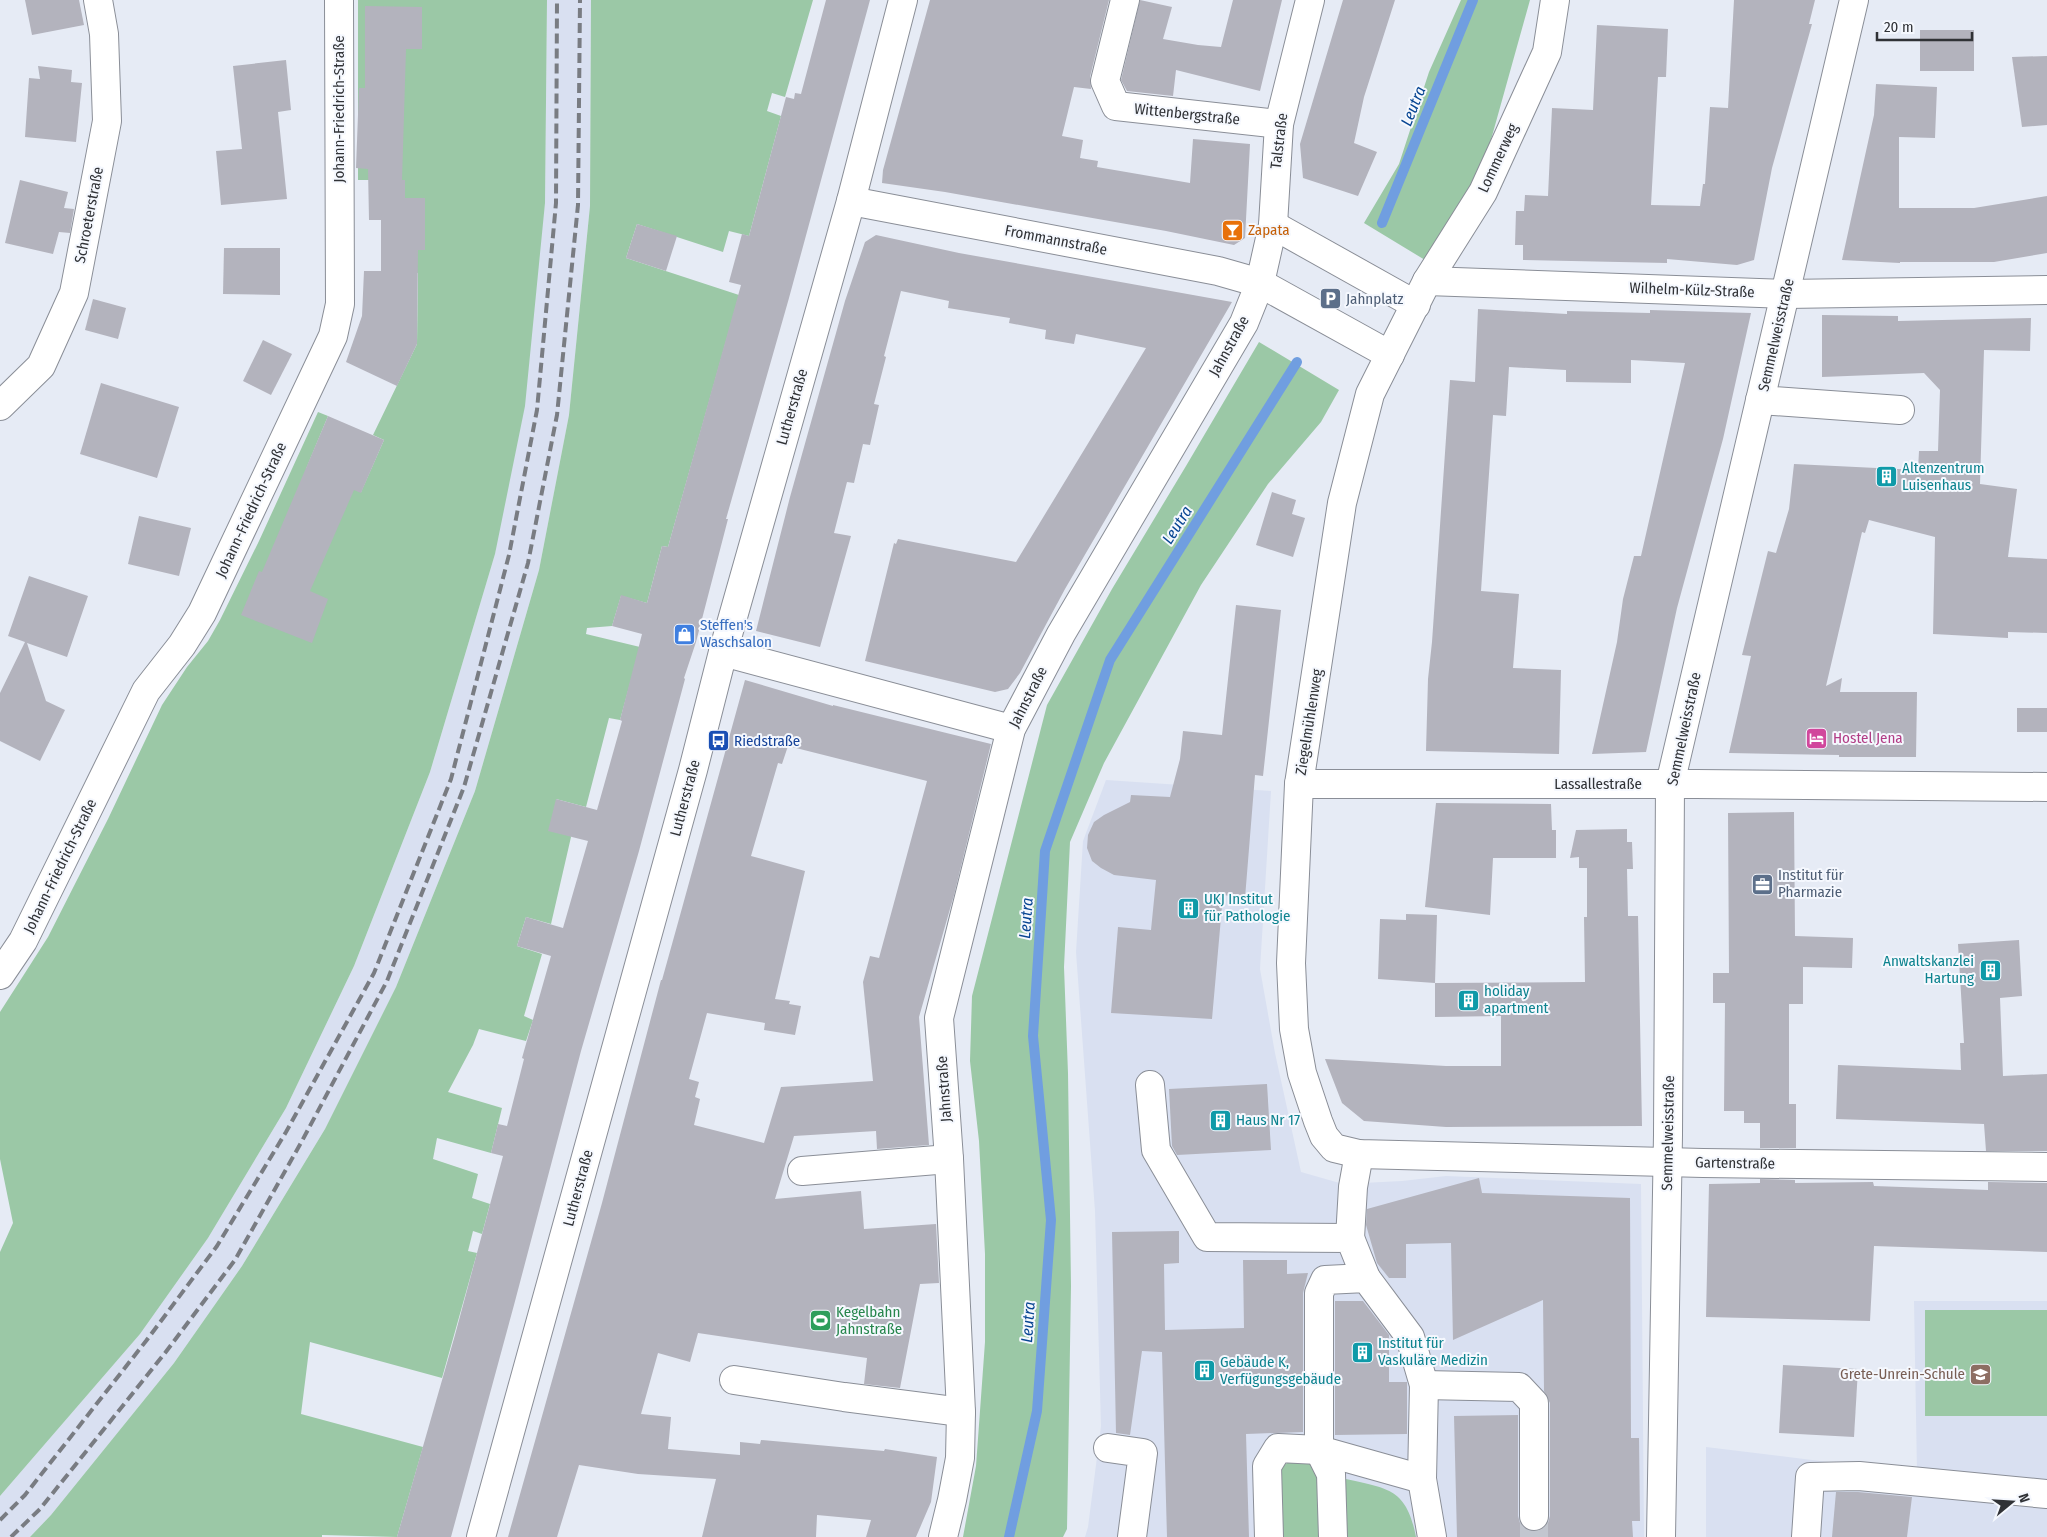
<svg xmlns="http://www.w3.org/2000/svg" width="2047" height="1537" viewBox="0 0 2047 1537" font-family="'Fira Sans Condensed',sans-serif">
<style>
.built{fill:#d9e0f1}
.green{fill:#9bc8a6}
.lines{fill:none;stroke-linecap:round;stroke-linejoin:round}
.stream{stroke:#709ee0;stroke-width:10}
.building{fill:#b3b3bd;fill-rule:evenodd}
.minor-tunnel{stroke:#c2c6cf;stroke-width:28;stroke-dasharray:28 14;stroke-linecap:butt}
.minor-casing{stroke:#8a8e97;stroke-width:30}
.minor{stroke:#fff;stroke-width:28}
.rail{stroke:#797c82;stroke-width:4;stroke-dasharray:10 5;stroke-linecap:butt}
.labels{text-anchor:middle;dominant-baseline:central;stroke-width:4;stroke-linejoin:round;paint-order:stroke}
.street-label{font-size:15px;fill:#303236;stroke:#f5f8fe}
.food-label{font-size:15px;fill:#c56008;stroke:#f5f8fe;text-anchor:start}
.service-label{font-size:15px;fill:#4e5e75;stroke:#f5f8fe;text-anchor:start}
.culture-label{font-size:15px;fill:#0d838f;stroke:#f5f8fe;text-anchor:start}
.shop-label{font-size:15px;fill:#366cbe;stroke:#f5f8fe;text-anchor:start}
.hotel-label{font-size:15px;fill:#b23c85;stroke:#f5f8fe;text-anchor:start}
.transit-label{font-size:15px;fill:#164399;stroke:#f5f8fe;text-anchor:start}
.leisure-label{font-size:15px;fill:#27864d;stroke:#f5f8fe;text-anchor:start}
.education-label{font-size:15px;fill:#785e54;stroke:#f5f8fe;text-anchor:end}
.water-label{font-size:16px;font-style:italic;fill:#074592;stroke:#f5f8fe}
</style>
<rect width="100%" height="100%" fill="#e6ebf5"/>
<g class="built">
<polygon points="547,0 591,0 590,206 569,415 539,570 475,791 396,987 325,1129 242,1266 174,1363 51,1515 30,1537 0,1537 0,1496 140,1334 208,1238 286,1108 354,966 430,772 495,554 545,203"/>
<polygon points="1106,780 1271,791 1260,969 1275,1053 1301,1172 1343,1184 1402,1181 1446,1176 1641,1184 1644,1537 1085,1537 1088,1527 1101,1426 1095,1211 1076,952 1083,841"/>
<polygon points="1914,1301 2047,1301 2047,1537 1706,1537 1706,1447 1917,1473"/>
</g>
<g class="green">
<polygon points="358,0 547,0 545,203 525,406 495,554 430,772 354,966 286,1108 208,1238 140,1334 0,1496 0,1252 13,1223 0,1159 0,1012 48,937 108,819 162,705 187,667 208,641 220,620 259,541 318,412 328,416 306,469 361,492 384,440 373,435 417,344 418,273 403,272 403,250 425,249 425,198 405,198 404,180 358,180"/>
<polygon points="591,0 813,0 785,97 772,93 767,111 781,116 749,236 729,231 723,252 637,224 626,258 739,295 668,547 662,546 647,603 621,596 612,626 587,628 586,634 640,647 620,720 609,718 586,807 556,799 571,837 551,924 526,917 517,946 542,954 524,1016 533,1020 526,1041 479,1029 473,1045 448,1092 502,1108 491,1153 437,1138 433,1159 478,1174 472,1198 490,1204 482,1234 473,1231 468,1251 477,1253 442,1378 310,1342 301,1414 423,1447 397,1537 322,1535 322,1537 30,1537 51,1515 174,1363 242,1266 325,1129 396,987 475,791 539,570 569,415 590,206"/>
<polygon points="1461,0 1530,0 1482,172 1425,260 1364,223 1399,164 1429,72"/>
<polygon points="1259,342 1339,390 1321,422 1268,484 1201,585 1104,763 1070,842 1064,967 1068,1073 1071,1286 1067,1529 1063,1537 963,1537 976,1466 985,1342 985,1254 979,1141 970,1061 972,996 1047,705 1112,589 1186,466"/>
<rect x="1925" y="1310" width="122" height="106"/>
<polygon points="1292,1460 1317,1464 1325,1537 1281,1537 1279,1472 1284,1465"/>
<path d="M1338 1477C1384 1489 1406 1484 1416 1537H1339Z"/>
</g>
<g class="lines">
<g class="stream">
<polyline points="1382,223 1473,0"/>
<polyline points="1009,1537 1037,1411 1051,1220 1033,1036 1045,851 1110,660 1297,362"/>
</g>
</g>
<g class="building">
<polygon points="25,0 79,0 84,25 32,35"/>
<polygon points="826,0 870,0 789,298 726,519 728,519 696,642 684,678 685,679 639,851 581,1051 514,1305 451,1537 397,1537 455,1335 503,1156 491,1153 498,1124 507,1126 524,1059 522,1058 551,956 517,946 526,917 563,928 588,841 548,831 556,799 597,810 622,721 620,720 642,634 612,626 621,595 647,603 662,546 668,547 741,285 729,282 742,234 749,236 786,97 794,99 795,93 801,94"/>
<polygon points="930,0 1109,0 1090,77 1091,89 1074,87 1062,136 1083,140 1080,158 1098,161 1097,167 1190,183 1193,139 1250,144 1245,238 1234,245 1166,231 945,192 882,183 883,170"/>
<polygon points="1140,0 1172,7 1163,39 1198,45 1221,47 1233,0 1282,0 1260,91 1176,70 1173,96 1127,91 1121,80"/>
<polygon points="1343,0 1395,0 1364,97 1354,143 1377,152 1358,196 1303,178 1300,144"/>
<polygon points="1734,0 1815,0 1809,24 1812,24 1772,168 1754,260 1737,265 1667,259 1667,263 1523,260 1523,245 1515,245 1516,211 1524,211 1525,195 1548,196 1552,108 1593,110 1597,25 1668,29 1666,77 1658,77 1651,205 1700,206 1703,184 1705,184 1710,107 1728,108"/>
<polygon points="365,6 422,7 422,49 406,49 402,180 405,180 405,198 425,198 425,250 418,250 417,344 397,386 346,362 362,316 364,271 381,271 381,220 369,220 368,169 356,168 359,88 365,88"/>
<rect x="1920" y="30" width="54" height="41"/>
<polygon points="2047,56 2047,125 2022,127 2012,57"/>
<polygon points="286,60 291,110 278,112 287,199 221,205 216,151 242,149 233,66"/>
<polygon points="38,66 72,70 71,82 82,83 76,142 25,137 29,78 40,79"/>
<polygon points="1876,84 1937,87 1935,138 1899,137 1899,208 1974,208 2047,196 2047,253 1994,262 1900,262 1900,263 1842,260 1874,115"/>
<polygon points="20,180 68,192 64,208 74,209 70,233 59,232 53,254 5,243"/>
<polygon points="637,224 677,236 666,271 626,258"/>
<polygon points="876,235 959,253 1232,302 1065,589 1020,673 1008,689 995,692 865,661 894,543 896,544 898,539 1016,562 1146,348 1076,334 1074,344 1045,339 1046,330 1009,323 1010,318 948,308 949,301 901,291 884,356 886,357 874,404 879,405 870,445 863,444 854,483 847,482 834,533 851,536 820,647 756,631 790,497 845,301 865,242"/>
<polygon points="224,248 280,248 280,295 223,294"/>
<polygon points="93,299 126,308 118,339 85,330"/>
<polygon points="1478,309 1567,314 1567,311 1650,313 1650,310 1751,313 1723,439 1677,608 1646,752 1592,754 1617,642 1623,599 1634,556 1641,556 1685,363 1631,360 1631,383 1566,382 1566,370 1509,367 1506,416 1493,415 1481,591 1519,594 1513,668 1561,670 1559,754 1426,751 1428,679 1432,642 1450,380 1475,382"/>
<polygon points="1822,315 1898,316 1898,321 2031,318 2030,351 1984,350 1980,484 2017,489 2008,557 2047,559 2047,633 2008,632 2008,638 1933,634 1935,537 1869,520 1865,533 1862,532 1826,686 1842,678 1840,692 1917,692 1916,757 1839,757 1839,755 1729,753 1751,656 1742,655 1768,551 1776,553 1789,509 1794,464 1918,470 1919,451 1938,451 1940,390 1924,373 1822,377"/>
<polygon points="263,340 292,354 271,395 243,381"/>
<polygon points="101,383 179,407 157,478 80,454"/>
<polygon points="328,416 384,440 361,493 354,490 310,591 328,599 312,643 241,615 259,571 262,572"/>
<polygon points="1272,492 1296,500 1292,514 1305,518 1293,557 1256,545"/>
<polygon points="139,516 191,528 179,576 128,564"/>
<polygon points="29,576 88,596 67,657 27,643 46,701 65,710 40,761 0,741 0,693 25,642 8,636"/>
<polygon points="1236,605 1281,610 1263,776 1255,775 1245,898 1223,895 1212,1019 1111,1013 1118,927 1151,930 1156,880 1114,875 1101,868 1092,861 1087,848 1088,835 1094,822 1104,815 1130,802 1131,795 1170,797 1180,759 1183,731 1222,735"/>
<path d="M745 680 833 706V705L991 744 954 895 919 1017 929 1145 877 1149 876 1131 794 1136 775 1199 861 1191 864 1229 936 1224 939 1283 920 1284 900 1388 864 1384 867 1358 698 1333 690 1362 658 1353 641 1414 671 1417 668 1449 740 1455V1442L760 1444 761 1440 884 1451 885 1449 937 1457 931 1502 916 1537H866L871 1520 817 1515 816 1537H702L716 1479 638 1474 579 1465 557 1537H508L602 1203 661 980H662L679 919ZM788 746 927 781 879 958 870 956 863 982 873 1081 781 1087 764 1143 694 1125 700 1099 695 1097 699 1082 689 1079 707 1013 765 1023 764 1030 795 1035 801 1006 789 1004 790 1001 775 999 805 871 751 856 778 763 782 764Z"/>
<rect x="2017" y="708" width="30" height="24"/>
<polygon points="1436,803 1551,804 1552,830 1556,830 1556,858 1493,858 1490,915 1425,907"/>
<polygon points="1794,812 1795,936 1853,938 1852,968 1803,967 1803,1004 1789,1004 1789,1104 1796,1104 1796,1148 1760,1148 1760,1123 1744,1123 1744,1111 1724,1111 1725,1003 1713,1003 1713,973 1729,973 1728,813"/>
<polygon points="1627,829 1627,842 1632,842 1633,869 1627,869 1628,916 1638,916 1642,1126 1446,1127 1364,1121 1342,1103 1325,1059 1446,1066 1501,1066 1501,1016 1435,1017 1435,983 1585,982 1584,917 1587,917 1587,868 1579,868 1579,857 1570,858 1576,830"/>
<polygon points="1406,914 1437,915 1435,983 1378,979 1380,919 1406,920"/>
<polygon points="2019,940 2022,996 2000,998 2003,1076 2047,1074 2047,1151 1986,1151 1984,1124 1836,1119 1838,1065 1961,1070 1960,1043 1964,1043 1958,944"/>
<polygon points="1267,1084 1271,1150 1177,1155 1172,1146 1169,1089"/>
<polygon points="1479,1178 1482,1193 1630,1198 1631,1438 1639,1438 1640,1521 1632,1521 1633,1537 1457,1537 1454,1416 1518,1415 1518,1516 1520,1523 1526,1529 1534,1532 1541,1530 1548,1523 1550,1516 1550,1403 1544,1391 1543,1300 1453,1340 1451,1243 1406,1244 1406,1278 1389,1278 1377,1263 1366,1225 1367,1209"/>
<polygon points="1760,1179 1795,1180 1795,1183 1873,1182 1874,1186 1988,1190 1988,1182 2047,1183 2047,1252 1874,1246 1870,1321 1706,1317 1709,1184 1760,1183"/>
<polygon points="1179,1231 1179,1263 1164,1264 1165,1330 1244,1328 1243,1260 1287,1260 1287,1274 1308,1273 1303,1293 1303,1432 1246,1434 1249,1537 1167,1537 1162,1352 1142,1351 1130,1435 1116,1433 1112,1232"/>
<polygon points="1335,1301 1363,1301 1389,1335 1389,1382 1407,1382 1407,1434 1335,1435"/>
<polygon points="1783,1365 1858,1369 1854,1437 1779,1433"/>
<polygon points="1836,1492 1858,1492 1912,1497 1907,1537 1832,1537"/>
</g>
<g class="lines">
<polyline class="minor-tunnel" points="1534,1516 1534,1537"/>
<defs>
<g id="minor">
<polyline points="1125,0 1105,81 1116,106 1279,124"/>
<polyline points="1555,0 1547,52 1483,192 1427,281 1370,394 1342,503 1299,784 1291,963 1294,1029 1302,1073 1318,1121 1324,1136 1334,1148 1359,1154 1703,1163 2047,1167"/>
<polyline points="851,201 1218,271 1260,283 1390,355"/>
<polyline points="1273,225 1416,305"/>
<polyline points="1427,281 1786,294 2047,290"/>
<polyline points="1760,400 1900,410"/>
<polyline points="0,406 41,366 74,293 107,121 104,34 98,0"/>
<polyline points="723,652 1011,729"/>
<polyline points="1299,784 1696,784 2047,787"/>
<polyline points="0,975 23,941 146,691 182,645 202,613 333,336 340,304 339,0"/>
<polyline points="1150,1085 1156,1150 1207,1237 1350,1238 1366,1278"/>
<polyline points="802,1171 949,1159"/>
<polyline points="1350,1238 1353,1187 1359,1154"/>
<polyline points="734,1380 844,1397 961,1412"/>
<polyline points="1424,1385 1519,1387 1534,1403 1534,1516"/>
<polyline points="1108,1448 1143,1453 1132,1537"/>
<polyline points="481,1537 693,770 723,652 851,201 903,0"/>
<polyline points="943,1537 952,1500 960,1458 961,1412 949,1159 939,1018 1011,729 1061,634 1244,323 1260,283 1273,225 1279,124 1310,0"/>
<polyline points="1269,1537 1267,1466 1278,1448 1319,1450 1422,1479"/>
<polyline points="1333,1537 1331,1474 1319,1450 1319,1293 1325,1280 1366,1278 1410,1337 1424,1385 1422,1479 1432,1537"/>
<polyline points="1661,1537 1668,1135 1670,784 1854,0"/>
<polyline points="1806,1537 1810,1477 1859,1476 2047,1494"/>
</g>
</defs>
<use href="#minor" class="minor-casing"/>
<use href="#minor" class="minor"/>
<g class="rail">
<polyline points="0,1520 25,1495 146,1341 217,1246 286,1132 374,973 451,779 509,555 537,410 556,203 557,0"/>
<polyline points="11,1537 40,1509 165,1353 235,1260 302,1141 387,981 464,787 528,563 557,415 578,205 580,0"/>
</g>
</g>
<defs>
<symbol id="bar-square" viewBox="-11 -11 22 22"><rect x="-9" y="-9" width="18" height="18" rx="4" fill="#e8710a" stroke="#f5f8fe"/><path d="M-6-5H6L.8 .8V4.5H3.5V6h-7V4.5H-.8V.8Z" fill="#fff"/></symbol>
<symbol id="parking-square" viewBox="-11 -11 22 22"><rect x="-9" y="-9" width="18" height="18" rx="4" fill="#5c6f8a" stroke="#f5f8fe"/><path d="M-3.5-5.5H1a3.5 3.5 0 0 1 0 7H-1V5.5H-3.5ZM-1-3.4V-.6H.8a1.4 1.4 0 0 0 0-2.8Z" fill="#fff"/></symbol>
<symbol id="building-square" viewBox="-11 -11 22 22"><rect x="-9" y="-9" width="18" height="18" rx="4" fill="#0f9aa8" stroke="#f5f8fe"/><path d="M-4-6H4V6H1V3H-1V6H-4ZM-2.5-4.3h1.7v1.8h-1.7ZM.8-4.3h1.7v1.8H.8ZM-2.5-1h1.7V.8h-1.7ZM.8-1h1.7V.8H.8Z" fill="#fff"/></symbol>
<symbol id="shop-square" viewBox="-11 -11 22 22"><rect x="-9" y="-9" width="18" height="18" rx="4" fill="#3f7fe0" stroke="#f5f8fe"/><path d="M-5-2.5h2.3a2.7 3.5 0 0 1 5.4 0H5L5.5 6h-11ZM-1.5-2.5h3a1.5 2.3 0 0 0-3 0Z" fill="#fff"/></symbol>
<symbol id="hotel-square" viewBox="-11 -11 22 22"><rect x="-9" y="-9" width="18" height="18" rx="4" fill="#d1479c" stroke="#f5f8fe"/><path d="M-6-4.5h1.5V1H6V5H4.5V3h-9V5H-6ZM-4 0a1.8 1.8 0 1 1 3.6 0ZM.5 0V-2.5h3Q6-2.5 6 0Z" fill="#fff"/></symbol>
<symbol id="bus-square" viewBox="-11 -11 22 22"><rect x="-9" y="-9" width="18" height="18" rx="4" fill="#1a4fb4" stroke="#f5f8fe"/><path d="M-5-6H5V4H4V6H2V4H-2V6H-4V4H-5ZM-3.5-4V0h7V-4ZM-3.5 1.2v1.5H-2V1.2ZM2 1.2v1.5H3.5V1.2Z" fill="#fff"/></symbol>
<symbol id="office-square" viewBox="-11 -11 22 22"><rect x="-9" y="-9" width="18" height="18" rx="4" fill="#5c6f8a" stroke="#f5f8fe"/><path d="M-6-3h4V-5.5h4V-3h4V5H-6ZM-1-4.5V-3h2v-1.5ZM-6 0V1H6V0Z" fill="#fff"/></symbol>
<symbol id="stadium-square" viewBox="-11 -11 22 22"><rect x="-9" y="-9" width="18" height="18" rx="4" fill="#2e9e5b" stroke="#f5f8fe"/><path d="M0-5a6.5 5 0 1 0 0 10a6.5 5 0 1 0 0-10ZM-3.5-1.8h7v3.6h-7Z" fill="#fff"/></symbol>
<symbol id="school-square" viewBox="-11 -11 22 22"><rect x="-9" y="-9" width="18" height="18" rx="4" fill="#8d6e63" stroke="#f5f8fe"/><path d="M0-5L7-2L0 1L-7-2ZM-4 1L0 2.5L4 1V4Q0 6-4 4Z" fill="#fff"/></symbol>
</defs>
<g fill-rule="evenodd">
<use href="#bar-square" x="1220" y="218" width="25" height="25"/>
<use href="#parking-square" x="1318" y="286" width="25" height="25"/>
<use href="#building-square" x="1874" y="464" width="25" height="25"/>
<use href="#shop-square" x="672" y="622" width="25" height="25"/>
<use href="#hotel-square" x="1804" y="726" width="25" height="25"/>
<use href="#bus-square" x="706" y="728" width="25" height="25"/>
<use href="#office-square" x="1750" y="872" width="25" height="25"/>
<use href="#building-square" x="1176" y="896" width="25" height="25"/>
<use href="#building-square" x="1978" y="958" width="25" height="25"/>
<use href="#building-square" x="1456" y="988" width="25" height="25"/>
<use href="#building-square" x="1208" y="1108" width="25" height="25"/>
<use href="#stadium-square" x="808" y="1308" width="25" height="25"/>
<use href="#building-square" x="1350" y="1340" width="25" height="25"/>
<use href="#building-square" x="1192" y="1358" width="25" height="25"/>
<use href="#school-square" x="1968" y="1362" width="25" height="25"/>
</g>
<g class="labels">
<g class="street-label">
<text transform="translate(339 109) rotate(-90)">Johann-Friedrich-Straße</text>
<text transform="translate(1187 114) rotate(6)">Wittenbergstraße</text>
<text transform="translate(1279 141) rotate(-83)">Talstraße</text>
<text transform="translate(1498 158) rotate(-65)">Lommerweg</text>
<text transform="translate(89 215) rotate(-79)">Schroeterstraße</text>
<text transform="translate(1056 240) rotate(11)">Frommannstraße</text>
<text transform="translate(1692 290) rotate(2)">Wilhelm-Külz-Straße</text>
<text transform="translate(1776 335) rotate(-77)">Semmelweisstraße</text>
<text transform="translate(1229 346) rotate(-61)">Jahnstraße</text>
<text transform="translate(792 407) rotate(-74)">Lutherstraße</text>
<text transform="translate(251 510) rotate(-65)">Johann-Friedrich-Straße</text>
<text transform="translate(1028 697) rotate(-63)">Jahnstraße</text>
<text transform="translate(1309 722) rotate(-81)">Ziegelmühlenweg</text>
<text transform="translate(1684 729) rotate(-78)">Semmelweisstraße</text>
<text x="1598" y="784">Lassallestraße</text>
<text transform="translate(685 798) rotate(-75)">Lutherstraße</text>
<text transform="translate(60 866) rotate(-64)">Johann-Friedrich-Straße</text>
<text transform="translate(944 1089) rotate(-94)">Jahnstraße</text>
<text transform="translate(1668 1133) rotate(-89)">Semmelweisstraße</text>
<text transform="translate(1735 1163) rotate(1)">Gartenstraße</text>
<text transform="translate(578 1188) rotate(-75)">Lutherstraße</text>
</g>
<g class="food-label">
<text x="1248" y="230">Zapata</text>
</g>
<g class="service-label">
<text x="1346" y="299">Jahnplatz</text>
<text x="1778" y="875">Institut für<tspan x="1778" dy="17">Pharmazie</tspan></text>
</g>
<g class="culture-label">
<text x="1902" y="468">Altenzentrum<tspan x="1902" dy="17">Luisenhaus</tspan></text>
<text x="1204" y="899">UKJ Institut<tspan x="1204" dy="17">für Pathologie</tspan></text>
<text x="1974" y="961" text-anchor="end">Anwaltskanzlei<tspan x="1974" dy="17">Hartung</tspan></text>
<text x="1484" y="991">holiday<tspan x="1484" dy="17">apartment</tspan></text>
<text x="1236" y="1120">Haus Nr 17</text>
<text x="1378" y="1343">Institut für<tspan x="1378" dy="17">Vaskuläre Medizin</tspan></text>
<text x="1220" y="1362">Gebäude K,<tspan x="1220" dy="17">Verfügungsgebäude</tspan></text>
</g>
<g class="shop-label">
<text x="700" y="625">Steffen's<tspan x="700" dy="17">Waschsalon</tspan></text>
</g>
<g class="hotel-label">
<text x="1833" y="738">Hostel Jena</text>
</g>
<g class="transit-label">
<text x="734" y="741">Riedstraße</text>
</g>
<g class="leisure-label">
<text x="836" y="1312">Kegelbahn<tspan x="836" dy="17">Jahnstraße</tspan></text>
</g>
<g class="education-label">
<text x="1965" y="1374">Grete-Unrein-Schule</text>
</g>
<g class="water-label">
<text transform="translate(1413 106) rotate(-68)">Leutra</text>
<text transform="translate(1177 525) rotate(-58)">Leutra</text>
<text transform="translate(1026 918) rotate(-86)">Leutra</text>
<text transform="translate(1028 1322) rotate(-86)">Leutra</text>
</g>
</g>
<g transform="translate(2012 1502) rotate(72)" stroke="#f5f8fe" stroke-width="4" paint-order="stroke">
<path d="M0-4L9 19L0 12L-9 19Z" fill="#303236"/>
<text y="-8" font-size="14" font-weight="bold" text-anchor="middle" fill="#303236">N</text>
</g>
<path d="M1877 32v8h95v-8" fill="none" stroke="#303236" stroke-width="2.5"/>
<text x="1884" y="32" font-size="15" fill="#303236" stroke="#f5f8fe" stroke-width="4" paint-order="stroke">20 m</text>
</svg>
